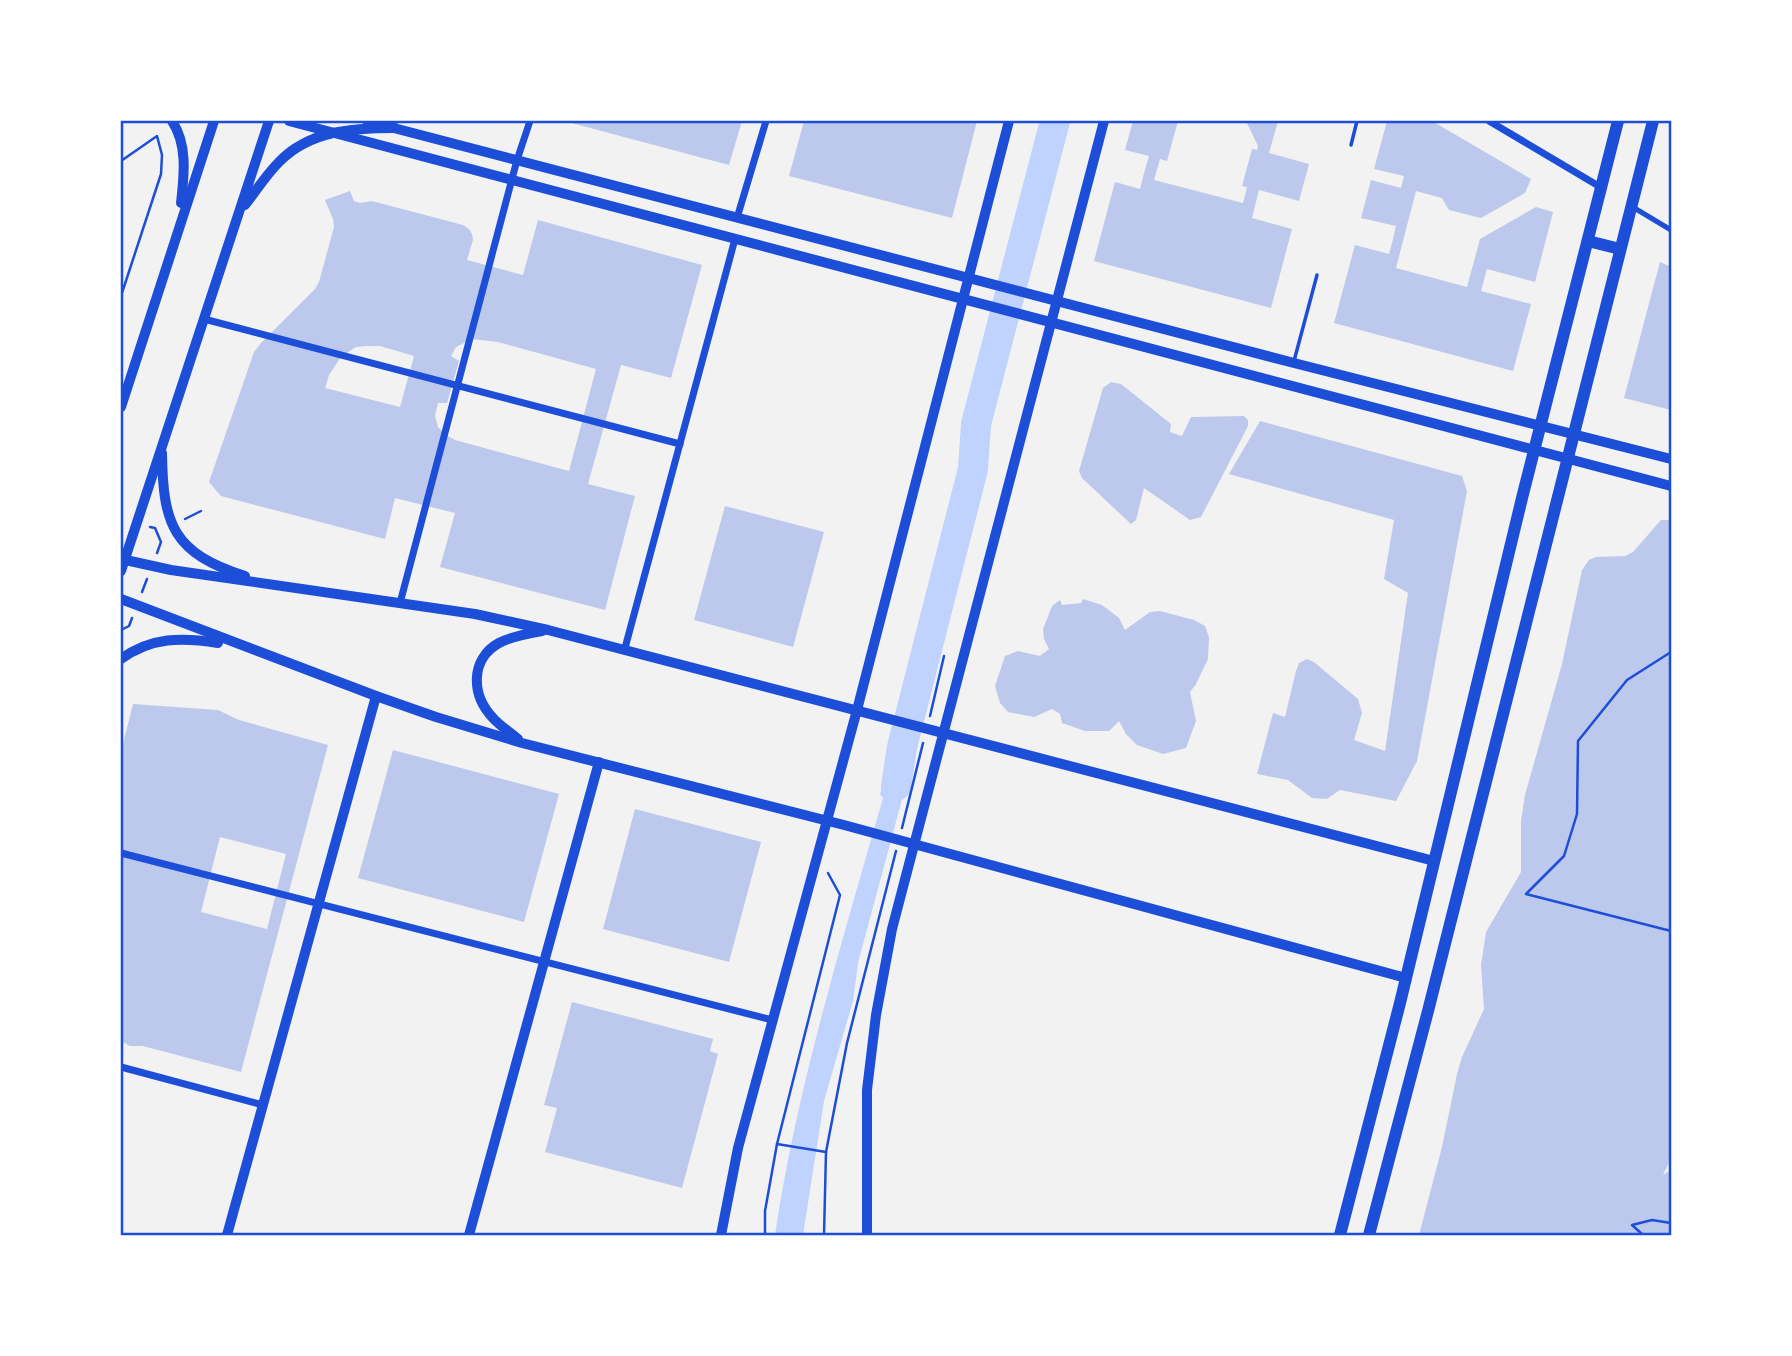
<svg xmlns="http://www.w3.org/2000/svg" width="1792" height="1356" viewBox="0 0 1792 1356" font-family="'Sofia Sans Condensed',sans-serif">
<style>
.water{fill:#bfd3fe}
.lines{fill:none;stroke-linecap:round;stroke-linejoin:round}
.river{stroke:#bfd3fe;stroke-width:30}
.building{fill:#bdc9ec;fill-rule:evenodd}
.path{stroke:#1d4ed8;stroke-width:2.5}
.service{stroke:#1d4ed8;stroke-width:3.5}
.pedestrian{stroke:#1d4ed8;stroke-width:5}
.minor{stroke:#1d4ed8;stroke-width:7}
.tertiary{stroke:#1d4ed8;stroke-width:10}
.secondary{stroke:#1d4ed8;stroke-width:10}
.primary{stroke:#1d4ed8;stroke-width:12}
.neatline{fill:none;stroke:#1d4ed8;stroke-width:2.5}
</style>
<rect width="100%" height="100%" fill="#f2f2f2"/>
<path class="water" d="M893 745 915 751 858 963 853 1001 824 1101 803 1235H775C797 1087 842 942 883 798L880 794Z"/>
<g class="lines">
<polyline class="river" points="896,786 902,747 973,469 976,424 1055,121"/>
</g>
<g class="building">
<polygon points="564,121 742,121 729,165"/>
<polygon points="804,121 977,121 952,218 789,176"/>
<polygon points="1133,121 1178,121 1167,161 1160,159 1154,180 1243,203 1247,187 1242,186 1252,149 1257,150 1258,146 1246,121 1278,121 1269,153 1309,164 1299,201 1259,190 1252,218 1292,229 1271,308 1094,261 1115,182 1140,189 1143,177 1149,156 1125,150"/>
<polygon points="1387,121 1432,121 1531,179 1525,193 1481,218 1449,210 1442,198 1416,191 1396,268 1467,287 1480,239 1536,207 1553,212 1535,282 1487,269 1481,291 1531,304 1513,371 1334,323 1355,245 1389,254 1392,243 1396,226 1361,218 1371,180 1401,188 1404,176 1374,169"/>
<path d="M350 191 354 201 360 203 372 201 463 225 469 229 472 234 473 240 467 260 523 275 538 220 702 265 671 378 621 365 588 484 635 496 605 610 440 567 455 513 395 498 385 539 221 496 209 482 254 352 261 343 315 289 319 282 334 227 333 219 325 200ZM472 339 498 342 596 369 569 471 455 440 446 435 438 427 435 416 438 403H447L459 361 451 356 456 347ZM366 346H380L414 356 400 407 325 388 329 375 341 357 356 347Z"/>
<polygon points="1660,262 1671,267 1671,410 1624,398"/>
<polygon points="1111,382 1121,384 1171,424 1170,432 1182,436 1191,417 1244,416 1248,420 1248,426 1201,517 1190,520 1144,488 1136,520 1131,524 1082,478 1079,471 1103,388"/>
<polygon points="1260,421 1462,476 1467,491 1417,761 1396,801 1340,790 1327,799 1312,798 1288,780 1257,774 1273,713 1285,717 1296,671 1299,663 1307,659 1314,662 1358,699 1362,713 1354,740 1385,751 1408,593 1384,579 1394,520 1229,474"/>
<polygon points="725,506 824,532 793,647 694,620"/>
<polygon points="1661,520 1671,520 1671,1158 1663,1175 1671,1170 1671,1235 1419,1235 1442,1147 1457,1074 1462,1057 1484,1009 1481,965 1486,932 1521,872 1521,821 1525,795 1562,664 1582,570 1589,560 1596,557 1625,556 1633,552"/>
<polygon points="1083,599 1102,605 1119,618 1125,630 1150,612 1160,611 1194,620 1205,626 1209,637 1208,659 1196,684 1190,692 1196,721 1186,748 1163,754 1137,745 1126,734 1119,721 1109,731 1085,731 1062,723 1060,714 1052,709 1034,717 1008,712 1000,703 995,686 1005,656 1018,651 1040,656 1049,649 1044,639 1043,629 1052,606 1060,600 1062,605 1081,603"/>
<path d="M133 704 218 710 239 720 328 745 241 1072 143 1046H130L121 1041V752ZM220 837 286 854 267 929 201 912Z"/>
<polygon points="393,750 559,794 524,922 358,878"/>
<polygon points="635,809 761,842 729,962 603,929"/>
<polygon points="572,1002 713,1039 710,1051 718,1054 682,1188 545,1152 557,1108 544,1105"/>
</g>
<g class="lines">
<g class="path">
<polyline points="121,161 157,136 162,155 161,174 121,296"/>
<polyline points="185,519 201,511"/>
<polyline points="150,527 155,528 161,542 157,553"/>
<polyline points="142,592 147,579"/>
<polyline points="121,630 129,626 132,618"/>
<polyline points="1671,652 1627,680 1578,741 1577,814 1564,856 1526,894 1671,931"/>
<polyline points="930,716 944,656"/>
<polyline points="902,828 923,743"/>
<polyline points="777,1144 826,1152"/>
<polyline points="765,1235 765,1211 777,1144 840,895 828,873"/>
<polyline points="824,1235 826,1152 847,1043 896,851"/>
<polyline points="1643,1235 1632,1225 1652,1220 1671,1223"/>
</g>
<g class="service">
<polyline points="1351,145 1357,121"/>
<polyline points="1294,361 1317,275"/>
</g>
<polyline class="pedestrian" points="1631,206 1671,230"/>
<g class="minor">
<polyline points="1489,121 1602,188"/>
<polyline points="737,218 766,121"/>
<polyline points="204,319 680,444"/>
<polyline points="400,603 517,160 530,121"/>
<polyline points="625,648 735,239"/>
<polyline points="121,853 772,1020"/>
<polyline points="121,1067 263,1105"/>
</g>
<g class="tertiary">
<polyline points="289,121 1671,486"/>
<polyline points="367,121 1294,363 1671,459"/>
<polyline points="227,1235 376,696"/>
<polyline points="469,1235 599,762"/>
</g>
<g class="secondary">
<path d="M172 121C188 145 184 176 181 203"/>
<path d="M245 205C256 191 266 175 279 162 310 130 353 128 395 128"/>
<polyline points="121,407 214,121"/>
<path d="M162 453C163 525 173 553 245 576"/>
<polyline points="121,559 171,570 475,614 548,630 1434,861"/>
<polyline points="121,571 269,121"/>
<polyline points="121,599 376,696 436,717 522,743 844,825 1406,978"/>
<path d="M121 659C151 637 182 637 218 643"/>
<path d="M518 739C510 732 500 726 493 718 471 695 470 659 499 643 512 636 527 634 542 631"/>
<polyline points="721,1235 738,1148 857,710 1009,121"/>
<polyline points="867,1235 867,1090 876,1015 892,929 1104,121"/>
</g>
<g class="primary">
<polyline points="1588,241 1620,249"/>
<polyline points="1340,1235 1400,1003 1523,494 1618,121"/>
<polyline points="1369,1235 1428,1011 1653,121"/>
</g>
</g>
<rect width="1792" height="1356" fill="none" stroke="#ffffff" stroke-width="245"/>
<rect x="122" y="122" width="1548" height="1112" class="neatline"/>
</svg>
